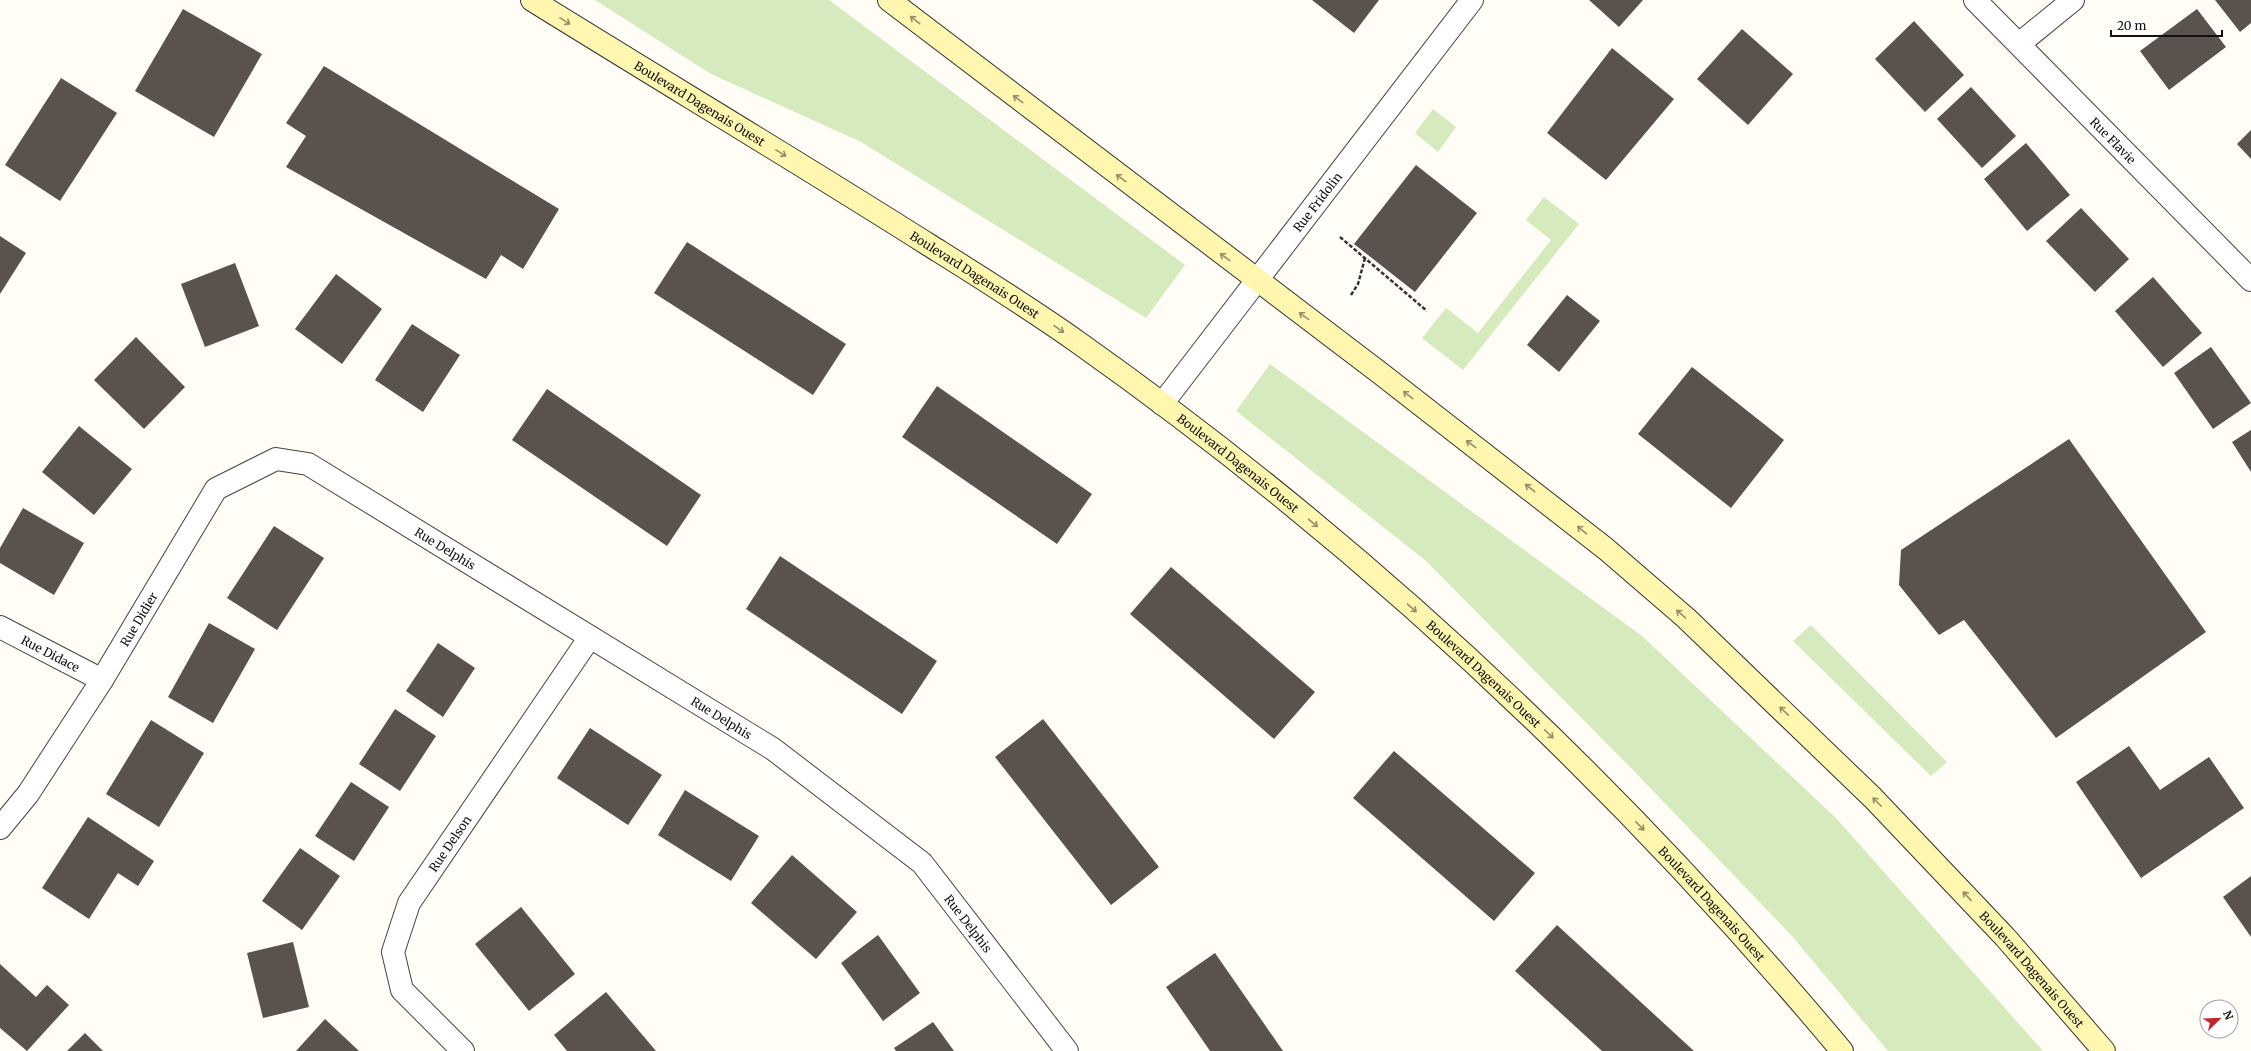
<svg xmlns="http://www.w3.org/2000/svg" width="2251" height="1051" viewBox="0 0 2251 1051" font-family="Merriweather,serif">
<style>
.green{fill:#d5ebbd}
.building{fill:#5a524d}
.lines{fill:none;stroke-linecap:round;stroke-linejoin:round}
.minor-casing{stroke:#444;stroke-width:24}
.secondary-casing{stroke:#333;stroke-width:24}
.path{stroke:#333;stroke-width:2.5;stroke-dasharray:4 2;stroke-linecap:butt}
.minor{stroke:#fff;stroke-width:22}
.secondary{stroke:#fff6b0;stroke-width:22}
.oneway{stroke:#948f68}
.labels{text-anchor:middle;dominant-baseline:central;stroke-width:4;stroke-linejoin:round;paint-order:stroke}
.street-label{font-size:12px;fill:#111;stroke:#fff}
</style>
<rect width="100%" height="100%" fill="#fffdf5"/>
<g class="green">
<polygon points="595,0 829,0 1185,265 1146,318 861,142 711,74"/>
<polygon points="1433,109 1456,127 1438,152 1415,133"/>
<polygon points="1544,197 1579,224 1463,370 1422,338 1446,308 1478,333 1551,240 1526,220"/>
<polygon points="1270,364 1642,636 1836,818 2043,1051 1888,1051 1792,936 1633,770 1425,560 1236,411"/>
<polygon points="1811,625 1947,762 1931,776 1793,641"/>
</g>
<g class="building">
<polygon points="1312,0 1379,0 1354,33"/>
<polygon points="1589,0 1643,0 1619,27"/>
<polygon points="2215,0 2251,0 2251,23 2240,32"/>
<polygon points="183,9 262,54 214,137 135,91"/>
<polygon points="2197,9 2226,47 2169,90 2140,51"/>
<polygon points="1914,21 1964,75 1925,112 1875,59"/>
<polygon points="1742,29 1793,74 1748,125 1697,79"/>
<polygon points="1612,48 1674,99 1606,180 1547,133"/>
<polygon points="324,66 559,209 523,269 501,255 486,279 286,167 306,136 286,123"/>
<polygon points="61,78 117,113 60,201 5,165"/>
<polygon points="1971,87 2016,136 1982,168 1937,119"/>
<polygon points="2251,130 2251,159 2237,144"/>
<polygon points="2026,143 2070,195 2027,231 1984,179"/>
<polygon points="1416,165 1477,213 1415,292 1354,244"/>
<polygon points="2081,208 2129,259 2095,292 2046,241"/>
<polygon points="0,236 26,253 0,294"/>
<polygon points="687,242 846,344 813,395 654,293"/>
<polygon points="235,263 259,326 205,347 181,284"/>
<polygon points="336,274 382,309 342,364 295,329"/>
<polygon points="2153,277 2202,333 2163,367 2115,311"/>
<polygon points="1567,295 1600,321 1559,372 1527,345"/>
<polygon points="412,324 460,355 423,412 375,380"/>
<polygon points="136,337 185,387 144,429 94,380"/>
<polygon points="2211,347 2251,403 2213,429 2174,373"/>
<polygon points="1692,367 1784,440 1731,508 1638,434"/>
<polygon points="937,386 1092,494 1057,544 902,437"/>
<polygon points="547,389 701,495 667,546 512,440"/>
<polygon points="79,426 132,469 94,515 42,472"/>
<polygon points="2251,430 2251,472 2232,442"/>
<polygon points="2069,439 2206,632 2056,738 1964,620 1939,635 1899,585 1901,550"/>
<polygon points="23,508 84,543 54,595 0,563 0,548"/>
<polygon points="274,526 324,558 277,630 227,598"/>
<polygon points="780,556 937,661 902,714 746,609"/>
<polygon points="1171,567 1315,692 1274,739 1130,614"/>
<polygon points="209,623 255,649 213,723 168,697"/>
<polygon points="438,643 475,668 443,717 406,691"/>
<polygon points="395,709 436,736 400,791 359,764"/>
<polygon points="1043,719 1159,867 1111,905 995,757"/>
<polygon points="151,720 204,753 159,827 106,794"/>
<polygon points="590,728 662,775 628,825 557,778"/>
<polygon points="2129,746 2160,790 2209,757 2244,808 2141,878 2076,782"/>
<polygon points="1394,751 1535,873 1494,921 1353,798"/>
<polygon points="351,782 389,807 354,861 315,836"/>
<polygon points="685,790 759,836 731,881 658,835"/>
<polygon points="88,817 154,861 138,886 118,873 89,919 42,888"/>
<polygon points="300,848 340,876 302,930 262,901"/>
<polygon points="792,855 857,912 816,959 751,903"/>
<polygon points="2251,876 2251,937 2223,897"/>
<polygon points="521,907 575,974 529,1011 475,944"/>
<polygon points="1557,925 1694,1051 1602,1051 1515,971"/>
<polygon points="878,935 920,993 883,1021 841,963"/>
<polygon points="293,942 309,1007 263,1018 247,953"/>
<polygon points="1215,953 1283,1051 1210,1051 1166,987"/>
<polygon points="0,964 36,997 47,985 69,1005 27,1051 0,1028"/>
<polygon points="606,992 656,1051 567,1051 554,1035"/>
<polygon points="325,1019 359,1051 296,1051"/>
<polygon points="933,1022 954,1051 896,1051 894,1048"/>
<polygon points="85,1033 103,1051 67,1051"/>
</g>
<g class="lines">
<defs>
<g id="minor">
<path id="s1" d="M1975 0 2251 280"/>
<polyline points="2019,44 2073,0"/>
<path id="s2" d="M1162 404 1472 0"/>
<path id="s3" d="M0 627 102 680"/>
<path id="s4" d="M0 828 28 794 102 680 216 489 276 459 308 464 773 749 922 863 1067 1051"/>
<path id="s5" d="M463 1051 402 990 393 952 409 903 590 637"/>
</g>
<g id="secondary">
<path id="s6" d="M532 0C664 82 798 162 929 245 980 277 1030 308 1079 343 1363 544 1619 784 1842 1051"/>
<path id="s7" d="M889 0 1380 373 1606 549 1686 618 1873 798 2005 937 2104 1051"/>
</g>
</defs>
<use href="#minor" class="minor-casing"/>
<use href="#secondary" class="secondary-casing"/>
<g class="path">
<polyline points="1340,237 1427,311"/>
<polyline points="1351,295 1358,284 1365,258"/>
</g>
<use href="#minor" class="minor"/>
<use href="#secondary" class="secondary"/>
</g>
<defs><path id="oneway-shaft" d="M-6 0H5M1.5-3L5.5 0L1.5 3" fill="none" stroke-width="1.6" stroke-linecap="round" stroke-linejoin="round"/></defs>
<g class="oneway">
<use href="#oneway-shaft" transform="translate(915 20) rotate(-142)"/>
<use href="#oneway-shaft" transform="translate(565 21) rotate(32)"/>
<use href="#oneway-shaft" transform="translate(1018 99) rotate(-143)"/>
<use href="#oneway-shaft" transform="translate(781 153) rotate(32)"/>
<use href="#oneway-shaft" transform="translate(1121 178) rotate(-143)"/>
<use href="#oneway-shaft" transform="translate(1225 257) rotate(-144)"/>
<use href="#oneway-shaft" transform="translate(1304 316) rotate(-144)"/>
<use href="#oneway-shaft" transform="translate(1059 329) rotate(35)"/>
<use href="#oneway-shaft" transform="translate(1408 395) rotate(-142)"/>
<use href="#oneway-shaft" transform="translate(1471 444) rotate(-143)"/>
<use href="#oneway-shaft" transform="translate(1530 488) rotate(-142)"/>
<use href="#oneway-shaft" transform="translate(1313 523) rotate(40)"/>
<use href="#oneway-shaft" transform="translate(1582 530) rotate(-141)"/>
<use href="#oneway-shaft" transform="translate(1412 608) rotate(41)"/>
<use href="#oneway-shaft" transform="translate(1681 614) rotate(-139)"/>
<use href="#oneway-shaft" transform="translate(1784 711) rotate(-136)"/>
<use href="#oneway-shaft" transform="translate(1549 734) rotate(44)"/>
<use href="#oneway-shaft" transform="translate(1877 802) rotate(-135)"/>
<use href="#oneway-shaft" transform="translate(1640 826) rotate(46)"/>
<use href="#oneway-shaft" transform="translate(1967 896) rotate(-133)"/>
</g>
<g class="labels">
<g class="street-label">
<text stroke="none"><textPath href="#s6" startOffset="197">Boulevard Dagenais Ouest</textPath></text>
<text stroke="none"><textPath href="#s1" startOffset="197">Rue Flavie</textPath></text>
<text stroke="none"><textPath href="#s2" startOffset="255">Rue Fridolin</textPath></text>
<text stroke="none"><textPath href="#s6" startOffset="521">Boulevard Dagenais Ouest</textPath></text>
<text stroke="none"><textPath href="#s6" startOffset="845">Boulevard Dagenais Ouest</textPath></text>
<text stroke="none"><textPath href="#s4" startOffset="663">Rue Delphis</textPath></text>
<text stroke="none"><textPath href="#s4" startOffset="251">Rue Didier</textPath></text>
<text stroke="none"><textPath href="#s3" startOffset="57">Rue Didace</textPath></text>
<text stroke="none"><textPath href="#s6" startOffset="1169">Boulevard Dagenais Ouest</textPath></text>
<text stroke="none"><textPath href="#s4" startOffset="987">Rue Delphis</textPath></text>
<text stroke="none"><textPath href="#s5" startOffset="249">Rue Delson</textPath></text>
<text stroke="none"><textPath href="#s6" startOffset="1493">Boulevard Dagenais Ouest</textPath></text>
<text stroke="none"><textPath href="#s4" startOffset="1311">Rue Delphis</textPath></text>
<text stroke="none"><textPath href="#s7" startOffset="1502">Boulevard Dagenais Ouest</textPath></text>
</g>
</g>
<g transform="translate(2219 1019) rotate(67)"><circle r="19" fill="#ffffff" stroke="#a0a0a0"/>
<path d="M0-3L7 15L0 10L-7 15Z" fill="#c4262e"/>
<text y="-6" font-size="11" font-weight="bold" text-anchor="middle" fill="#111111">N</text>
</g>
<path d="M2111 30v6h111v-6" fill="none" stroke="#111111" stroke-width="2"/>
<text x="2117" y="30" font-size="12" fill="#111111" stroke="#ffffff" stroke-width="3" paint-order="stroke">20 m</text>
</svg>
